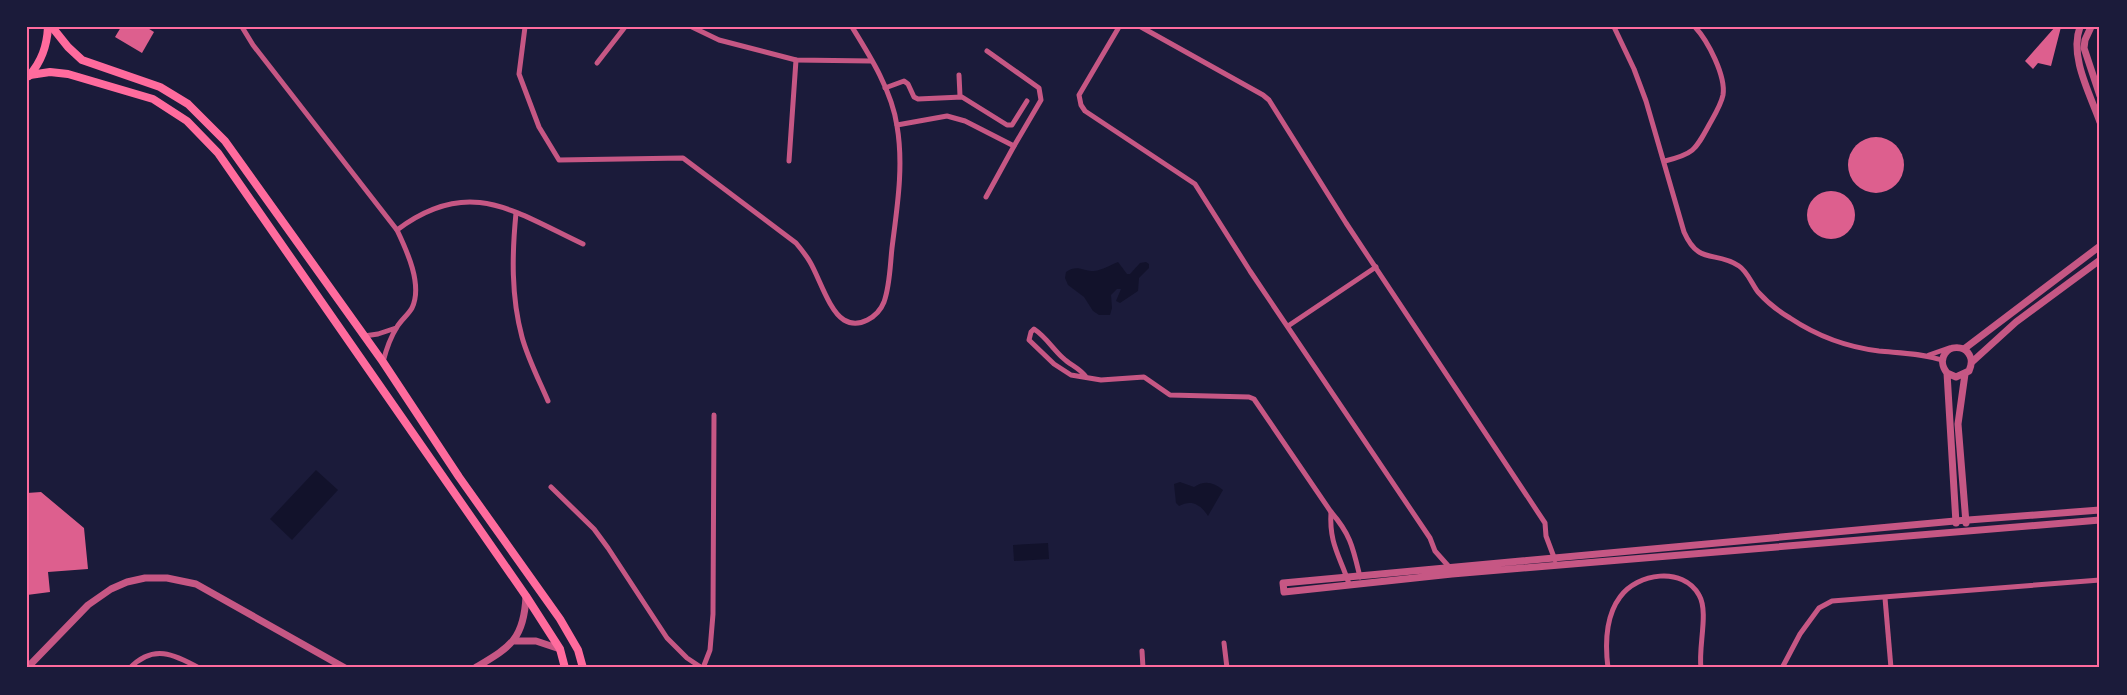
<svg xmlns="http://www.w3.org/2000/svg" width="2127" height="695" viewBox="0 0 2127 695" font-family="'Public Sans',sans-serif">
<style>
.water{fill:#12122b}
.building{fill:#dd5f8e}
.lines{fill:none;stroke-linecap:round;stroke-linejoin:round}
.minor{stroke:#c65784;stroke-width:5}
.tertiary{stroke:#c65784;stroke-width:7}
.primary{stroke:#ff6b9d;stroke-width:8}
.neatline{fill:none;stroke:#ff6b9d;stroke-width:2}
</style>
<rect width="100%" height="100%" fill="#1b1b3a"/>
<g class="water">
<path d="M1118 262 1127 274H1130L1140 263 1146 262 1149 264V268L1139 278 1138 291 1120 303 1116 301 1121 289H1117L1111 295 1112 308 1110 315H1099L1093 311 1084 297 1068 285 1065 278 1066 272C1077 264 1083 271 1094 271 1103 270 1110 265 1118 262Z"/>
<polygon points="316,470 338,490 292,540 270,519"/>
<path d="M1180 482 1194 487C1204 480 1214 482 1223 490L1208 516C1201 505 1192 499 1179 506L1176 503 1174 484Z"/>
<polygon points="1048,543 1049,559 1014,561 1013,545"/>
</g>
<g class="building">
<polygon points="121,27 146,27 154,32 142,53 115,37"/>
<polygon points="2055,27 2061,27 2051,66 2038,63 2033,69 2025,61"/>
<circle cx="1876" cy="165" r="28"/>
<circle cx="1831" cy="215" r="24"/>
<polygon points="41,492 84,528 88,569 48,572 50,592 27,595 27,493"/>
</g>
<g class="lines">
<g class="minor">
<path d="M242 27 253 45 397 230C407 251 423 285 412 308 408 315 401 320 397 327 390 338 386 350 383 362"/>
<path d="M525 27 519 74 539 127 559 160 683 158 796 243C801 249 806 255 810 262 819 277 829 311 844 320 859 329 878 317 884 302 890 285 890 266 892 248 897 208 904 166 897 126 892 91 870 56 852 27"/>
<polyline points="692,27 719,40 796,60 871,61"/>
<polyline points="1119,27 1079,95 1081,105 1085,111 1195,184 1250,271 1430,538 1435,551 1451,569"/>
<polyline points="1141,27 1263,95 1269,100 1346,223 1545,523 1546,536 1555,560"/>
<path d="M1614 27 1634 69 1646 101 1684 232C1699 266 1715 250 1739 266 1747 271 1752 284 1758 292 1767 302 1778 311 1790 318 1817 336 1846 347 1879 351 1900 353 1921 353 1942 360"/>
<polyline points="597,63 625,27"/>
<polyline points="959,75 960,96"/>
<polyline points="885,88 904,81 908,84 914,97 918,99 962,97 1007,125 1012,125 1027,101"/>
<polyline points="897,125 947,116 965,121 1014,146 1041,100 1039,88 987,51"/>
<polyline points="789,161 796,60"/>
<path d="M1665 161C1693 154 1695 151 1709 125 1714 116 1721 105 1723 95 1726 76 1708 41 1695 27"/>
<polyline points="986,197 1014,146"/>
<path d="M516 213C512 254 511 296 522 337 528 359 539 380 548 401"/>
<path d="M397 230C469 176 513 211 583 244"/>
<polyline points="1288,326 1376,267"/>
<polyline points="364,336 378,334 396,328"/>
<polyline points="1929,355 1949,348"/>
<path d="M1086 377C1080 368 1070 365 1063 358 1053 349 1046 337 1034 329L1031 332 1029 340 1054 364 1071 375 1101 380 1144 377 1170 395 1249 397 1254 399 1331 512C1351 535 1353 548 1360 577"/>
<polyline points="551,487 594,529 608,548 667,638 687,658 702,668"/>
<path d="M1331 512C1329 544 1340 556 1349 584"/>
<polyline points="1885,598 1891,668"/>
<polyline points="1224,643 1227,668"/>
<polyline points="1142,651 1143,668"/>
<path d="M130 668C153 644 174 654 199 668"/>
<polyline points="703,668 710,650 713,614 714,415"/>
<path d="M1608 668C1605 644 1605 617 1620 597 1637 573 1683 566 1699 595 1709 612 1698 647 1701 668"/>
<polyline points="1782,668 1800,634 1819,608 1832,601 2100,580"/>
</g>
<g class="tertiary">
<path d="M2080 27C2069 56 2090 94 2100 122"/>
<polyline points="2091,27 2085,40 2084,48 2100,96"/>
<polyline points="1964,349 2100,246"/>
<polyline points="1972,362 2016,322 2100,260"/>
<path d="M1947 373 1956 377 1969 371C1973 362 1972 355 1964 349 1947 343 1936 359 1947 373L1956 523"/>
<polyline points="1965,374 1958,424 1966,523"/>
<polyline points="2100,510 1955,521 1283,583 1284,592 1452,574 2100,520"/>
<polyline points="515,641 536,641 560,649"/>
<polyline points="27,668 88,605 111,589 127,582 145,578 167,578 196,584 345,668"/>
<path d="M475 668C510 647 524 640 526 596"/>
</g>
<g class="primary">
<polyline points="52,27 68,47 82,60 160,87 188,104 225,141 383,362 459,477 560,619 578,650 583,668"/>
<polyline points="30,75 50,72 68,74 153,99 187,121 218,153 526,596 560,649 565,668"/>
<path d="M29 76C42 61 47 46 48 27"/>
</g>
</g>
<rect width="2127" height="695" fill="none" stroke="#1b1b3a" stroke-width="57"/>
<rect x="28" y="28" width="2070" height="638" class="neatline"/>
</svg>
